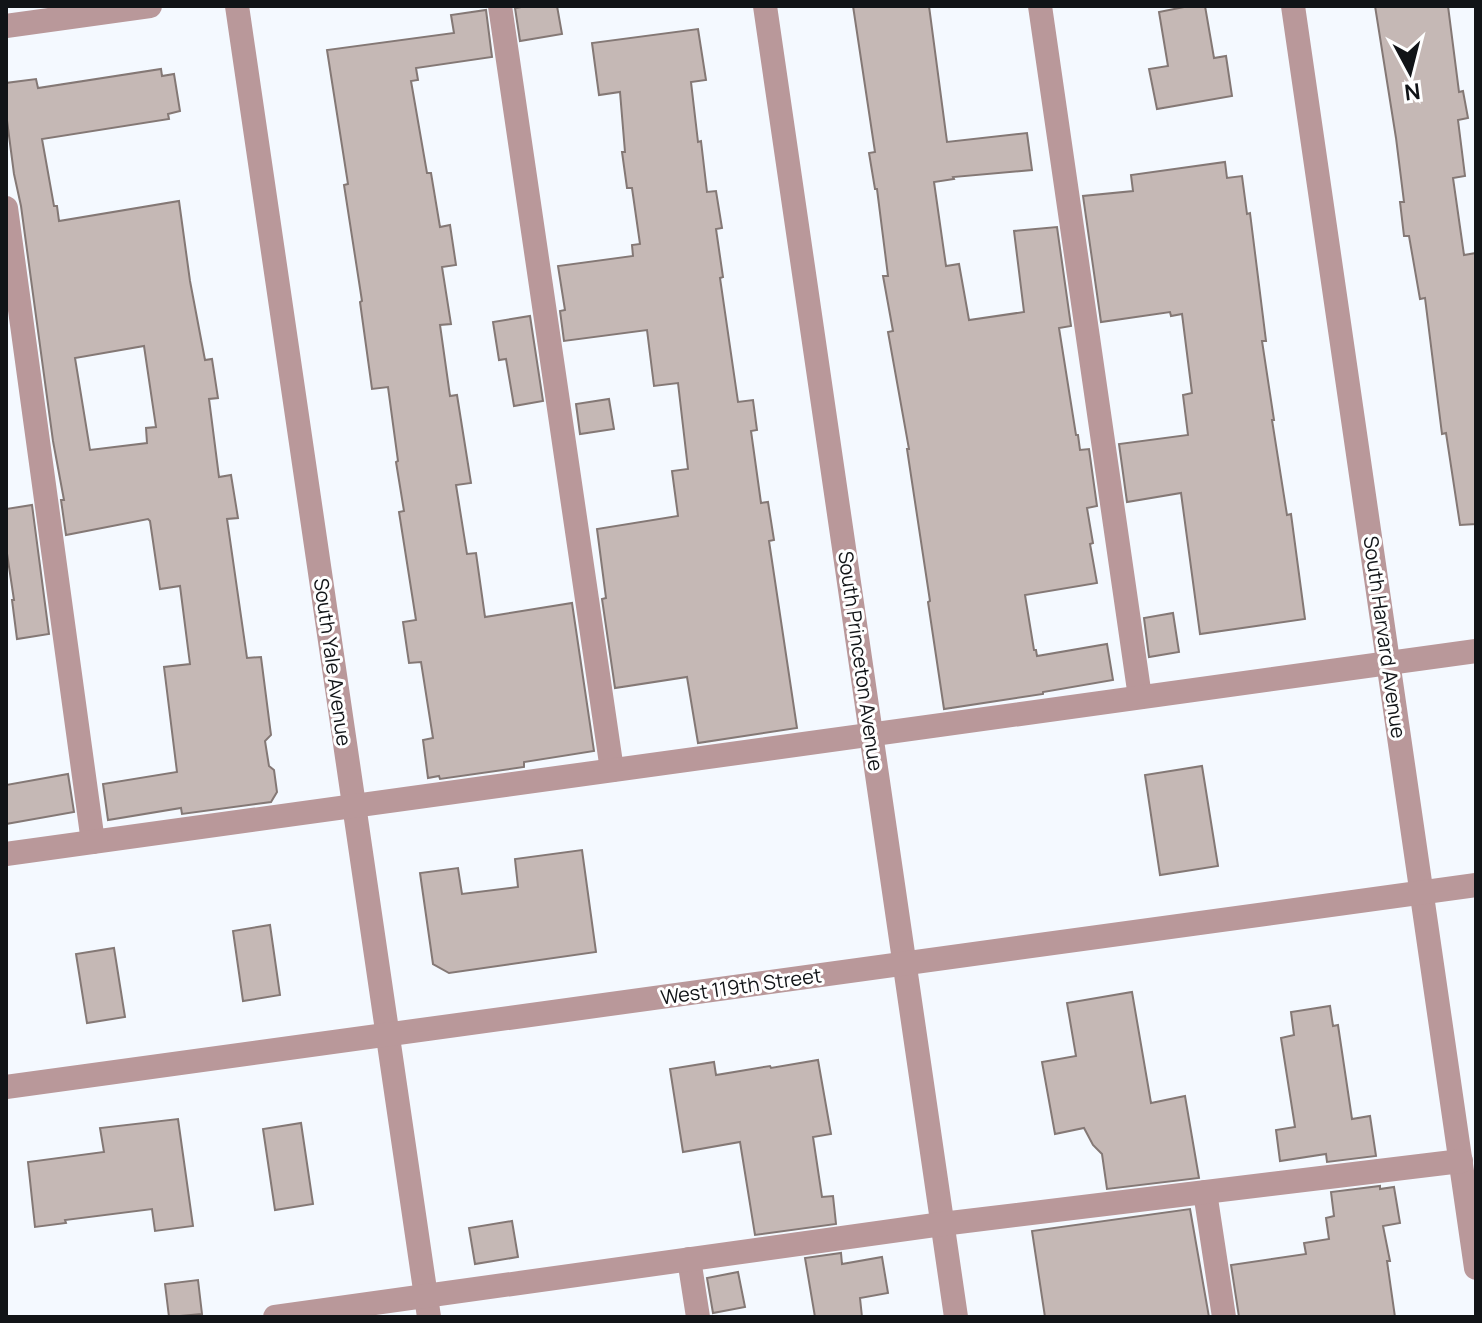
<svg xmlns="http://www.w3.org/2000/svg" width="1482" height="1323" viewBox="0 0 1482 1323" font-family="Manrope,sans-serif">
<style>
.building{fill:#c5b8b5;stroke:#847875;stroke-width:2;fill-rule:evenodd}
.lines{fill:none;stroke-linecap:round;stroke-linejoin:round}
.minor{stroke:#b9989a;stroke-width:24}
.labels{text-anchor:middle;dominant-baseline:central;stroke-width:6;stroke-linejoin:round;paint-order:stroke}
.street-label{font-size:20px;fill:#111417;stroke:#fff}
</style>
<rect width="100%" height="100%" fill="#f4f9ff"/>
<g class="building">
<polygon points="528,6 557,6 562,34 520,41 515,8"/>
<polygon points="853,6 929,6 947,142 1027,133 1032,170 953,177 954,179 934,182 946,266 959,264 969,320 1024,312 1014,231 1057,227 1071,326 1059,328 1076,435 1078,435 1080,450 1089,449 1097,506 1087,508 1093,543 1090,544 1097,583 1025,595 1034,650 1036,650 1037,656 1107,644 1113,680 1043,692 1043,694 944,709 928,602 930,601 907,449 909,449 888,332 893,331 883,276 888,276 877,189 875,189 869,153 875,152"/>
<polygon points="1189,6 1205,6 1214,58 1226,56 1232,96 1157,109 1149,69 1168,66 1159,12"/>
<polygon points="1375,6 1448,6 1459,92 1463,91 1468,118 1458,120 1465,176 1453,178 1464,255 1476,253 1476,524 1460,525 1446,433 1442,434 1425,298 1420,299 1409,236 1404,236 1400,202 1404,202 1396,138"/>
<polygon points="486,10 492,57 416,68 418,80 411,81 427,173 431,173 440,227 450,225 456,265 442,267 451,324 440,325 450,396 457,395 471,483 456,485 467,554 476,553 485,617 572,603 594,751 524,762 524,767 440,779 439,776 428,778 423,740 433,738 421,662 409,663 403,622 416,620 399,512 404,511 396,462 398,461 388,387 372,389 360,302 362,301 344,185 348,184 327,50 454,33 451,15"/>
<polygon points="698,29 706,80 691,82 698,142 701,141 707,192 716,191 722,228 716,229 723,277 720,278 738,402 753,400 757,430 751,431 761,503 768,502 774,540 769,541 797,728 698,743 687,677 615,688 602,599 606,598 597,529 678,516 672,471 688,469 678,383 654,386 647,330 564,341 560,311 565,310 558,266 633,256 632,245 640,244 632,188 627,188 622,152 625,152 620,92 599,95 592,43"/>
<path d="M161 69 162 76 174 74 180 111 168 114 169 119 42 139 54 206H57L59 221 179 201 190 281 205 360 212 359 218 398 209 399 219 477 231 475 238 518 227 519 247 658 261 657 271 735 265 741 269 766 274 770 277 792 271 802 182 814 181 808 108 820 103 784 177 772 164 667 190 664 180 586 160 589 150 521 148 519 66 535 61 500H64L53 441 21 206 14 174 6 113V83L36 79 38 88ZM144 346 156 427 146 428 147 443 90 450 75 358Z"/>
<polygon points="1225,162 1227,178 1242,176 1247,214 1250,213 1266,341 1262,341 1274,420 1272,420 1287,515 1291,514 1305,619 1200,634 1181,493 1127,502 1119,444 1188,435 1183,395 1192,393 1182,314 1171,316 1170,312 1101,322 1083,196 1133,191 1131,175"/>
<polygon points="530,316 543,401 514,406 506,359 499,360 493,322"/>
<polygon points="609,399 614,429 580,434 576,404"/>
<polygon points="32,505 49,634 17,639 12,600 14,600 6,547 6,509"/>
<polygon points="1173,613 1179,652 1149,657 1144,618"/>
<polygon points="1202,766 1218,866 1160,875 1145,775"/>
<polygon points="68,774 74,812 6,824 6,785"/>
<polygon points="582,850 596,952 449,973 433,964 420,873 458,868 462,894 518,887 515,859"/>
<polygon points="270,925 280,995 243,1001 233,931"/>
<polygon points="114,948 125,1017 87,1023 76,954"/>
<polygon points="1132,992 1151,1103 1185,1096 1199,1178 1107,1189 1102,1154 1093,1145 1084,1128 1055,1134 1042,1062 1076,1056 1067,1003"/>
<polygon points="1330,1006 1333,1026 1338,1025 1352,1119 1370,1116 1376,1156 1327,1162 1326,1154 1280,1161 1276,1130 1295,1127 1281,1038 1294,1035 1291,1012"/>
<polygon points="818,1060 831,1134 813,1137 822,1197 833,1196 836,1224 755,1235 740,1142 683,1152 670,1069 714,1062 716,1075 770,1066 771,1068"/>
<polygon points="178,1119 193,1226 155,1231 152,1209 65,1220 66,1223 35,1227 28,1162 104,1152 100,1128"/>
<polygon points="301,1123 313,1204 275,1210 263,1129"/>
<polygon points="1380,1186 1380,1189 1394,1187 1400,1223 1383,1226 1390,1261 1387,1261 1395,1317 1239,1317 1231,1265 1306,1254 1304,1243 1329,1239 1326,1218 1334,1216 1331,1192"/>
<polygon points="1190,1209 1209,1317 1045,1317 1032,1231"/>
<polygon points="512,1221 518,1257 475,1264 469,1228"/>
<polygon points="841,1253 842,1264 882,1257 888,1293 860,1298 862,1317 815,1317 805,1258"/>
<polygon points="738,1272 745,1307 713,1313 707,1278"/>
<polygon points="198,1280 202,1314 169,1317 165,1284"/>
</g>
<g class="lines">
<g class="minor">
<polyline points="237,6 429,1317"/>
<polyline points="500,6 612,770"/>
<polyline points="765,6 956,1317"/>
<polyline points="1040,6 1140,697"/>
<polyline points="1293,6 1476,1268"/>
<polyline points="6,26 150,6"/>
<polyline points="6,208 93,842"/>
<polyline points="6,854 1476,651"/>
<polyline points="6,1087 1476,885"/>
<polyline points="1205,1192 1224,1317"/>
<polyline points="689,1259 698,1317"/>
<polyline points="275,1317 942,1224 1461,1161"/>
</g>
</g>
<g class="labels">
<g class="street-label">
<text transform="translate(1385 637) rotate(82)">South Harvard Avenue</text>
<text transform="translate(861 661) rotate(82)">South Princeton Avenue</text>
<text transform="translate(333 662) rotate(82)">South Yale Avenue</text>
<text transform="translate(741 986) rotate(-8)">West 119th Street</text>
</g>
</g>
<rect width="1482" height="1323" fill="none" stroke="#111417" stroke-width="16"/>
<g transform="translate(1410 72) rotate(173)" stroke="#ffffff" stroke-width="6" paint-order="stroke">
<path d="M0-6L14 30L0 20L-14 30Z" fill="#111417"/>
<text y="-12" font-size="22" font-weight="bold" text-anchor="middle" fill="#111417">N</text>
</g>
</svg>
